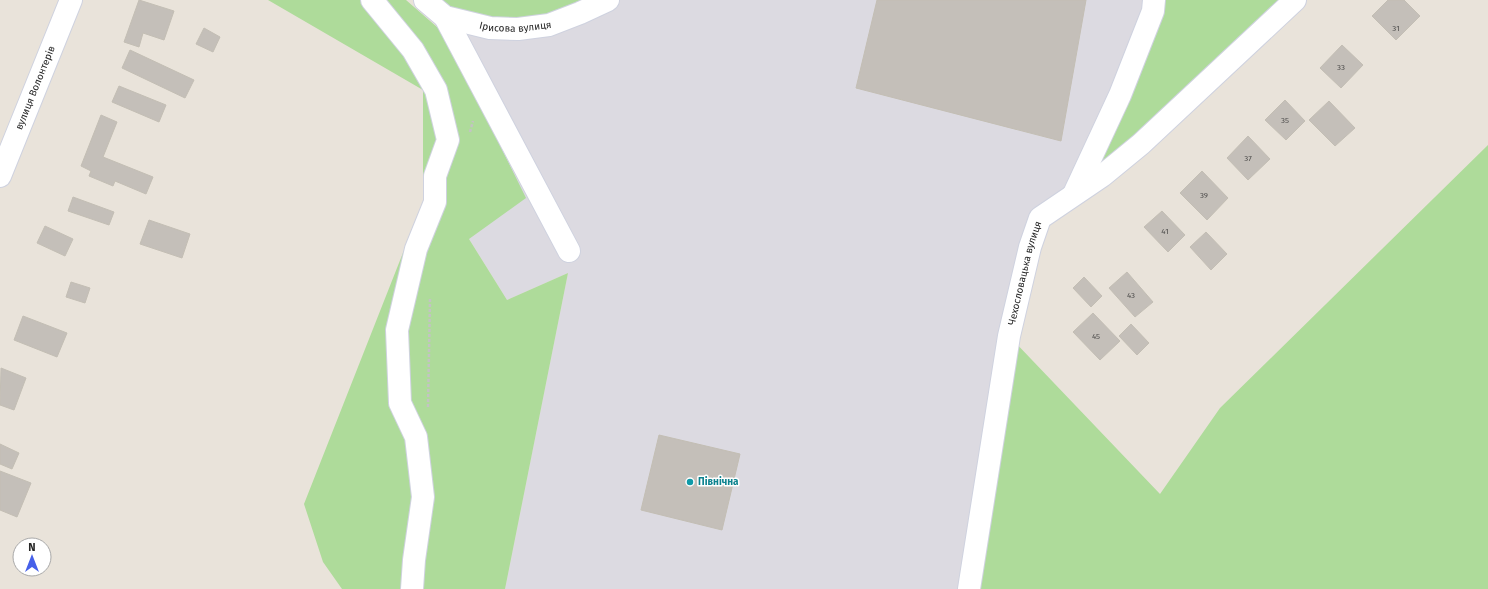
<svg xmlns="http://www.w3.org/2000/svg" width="1488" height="589" viewBox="0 0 1488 589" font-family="'Fira Sans',sans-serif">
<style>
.industrial{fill:#dcdae1}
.green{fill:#aedb9a}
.building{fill:#c4bfb9;stroke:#c3beb4}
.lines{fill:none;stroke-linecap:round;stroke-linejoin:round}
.minor-casing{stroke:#cfd2df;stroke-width:24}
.path{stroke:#c3c3c3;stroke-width:2.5;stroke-dasharray:3 2;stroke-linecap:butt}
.minor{stroke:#fff;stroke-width:22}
.culture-dot{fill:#0f9aa8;stroke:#fff;stroke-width:1.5}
.labels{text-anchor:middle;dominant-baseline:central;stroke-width:3;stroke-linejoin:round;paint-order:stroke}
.number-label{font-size:8px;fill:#4e4d4c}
.street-label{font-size:10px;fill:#272727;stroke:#fff}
.culture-label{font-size:10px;font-weight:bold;fill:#0d838f;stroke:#fff;text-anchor:start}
</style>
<rect width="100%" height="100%" fill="#e9e3da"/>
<polygon class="industrial" points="608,0 1154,0 1074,194 1040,218 969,589 505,589 568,273 507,300 469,239 445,34"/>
<g class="green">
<polygon points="268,0 406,0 445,34 526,198 469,239 507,300 568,273 505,589 342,589 323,562 304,504 423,202 423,90"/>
<polygon points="425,0 608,0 518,29"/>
<polygon points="1154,0 1295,0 1074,194"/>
<polygon points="1488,145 1488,589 969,589 1009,336 1160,494 1220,408"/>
</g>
<g class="building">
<polygon points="139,0 174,11 164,40 143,33 139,47 124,42"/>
<polygon points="877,0 1086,0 1061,141 856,88"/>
<polygon points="1388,0 1404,0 1420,16 1396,40 1372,16"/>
<polygon points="204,28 220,37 213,52 196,44"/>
<polygon points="1342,45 1363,65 1341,88 1320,68"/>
<polygon points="130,50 194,80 185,98 122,68"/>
<polygon points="119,86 166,105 159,122 112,102"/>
<polygon points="1285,100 1305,121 1286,140 1265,120"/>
<polygon points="1329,101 1355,128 1335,146 1309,120"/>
<polygon points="101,115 117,122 103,157 153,177 146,194 115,181 113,186 89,176 91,171 81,166"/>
<polygon points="1248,136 1270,159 1248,180 1227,158"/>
<polygon points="1202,171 1228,198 1207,220 1180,193"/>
<polygon points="73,197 114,212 109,225 68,211"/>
<polygon points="1162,211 1185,235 1168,252 1144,227"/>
<polygon points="149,220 190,234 182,258 140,244"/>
<polygon points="45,226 73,239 65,256 37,243"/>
<polygon points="1206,232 1227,254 1211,270 1190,247"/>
<polygon points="1127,272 1153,302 1135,317 1109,288"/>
<polygon points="1084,277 1102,296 1091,307 1073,288"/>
<polygon points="71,282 90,288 85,303 66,297"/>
<polygon points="1093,313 1120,341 1100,360 1073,332"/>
<polygon points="23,316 67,333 57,357 14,340"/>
<polygon points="1131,324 1149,343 1137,355 1119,336"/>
<polygon points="1,368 26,378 14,410 0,405"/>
<polygon points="659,435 740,454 722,530 641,510"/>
<polygon points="0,444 19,453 12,469 0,464"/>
<polygon points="0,471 31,483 17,517 0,510"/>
</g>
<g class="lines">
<defs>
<g id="minor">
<polyline points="372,0 413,50 436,90 448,140 435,176 435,202 416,249 397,330 400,403 416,437 423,497 414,560 412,589"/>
<path id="s1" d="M425 0 445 17 490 28 518 29 549 25 580 13 608 0"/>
<polyline points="445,17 569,251"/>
<path id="s2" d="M0 176 71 0"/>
<polyline points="1074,194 1120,95 1153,11 1154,0"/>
<path id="s3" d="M969 589 1009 336 1030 247 1040 218 1102 176 1141 144 1295 0"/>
</g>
</defs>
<use href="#minor" class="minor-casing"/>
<g class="path">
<polyline points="470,132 473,121"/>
<polyline points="428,407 430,298"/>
</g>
<use href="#minor" class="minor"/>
</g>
<circle class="culture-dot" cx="690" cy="482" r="4"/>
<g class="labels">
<g class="number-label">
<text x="1396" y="28">31</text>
<text x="1341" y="67">33</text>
<text x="1285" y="120">35</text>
<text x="1248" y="158">37</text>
<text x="1204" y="195">39</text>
<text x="1165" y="231">41</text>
<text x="1131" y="295">43</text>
<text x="1096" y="336">45</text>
</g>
<g class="street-label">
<text stroke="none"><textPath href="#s1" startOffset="98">Ірисова вулиця</textPath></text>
<text stroke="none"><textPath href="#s2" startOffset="95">вулиця Волонтерів</textPath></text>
<text stroke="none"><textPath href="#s3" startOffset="321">Чехословацька вулиця</textPath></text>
</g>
<g class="culture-label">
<text x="698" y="482">Північна</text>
</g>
</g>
<g transform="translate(32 557)"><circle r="19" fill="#ffffff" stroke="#a9a9a9"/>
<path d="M0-3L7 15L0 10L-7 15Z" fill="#4660e9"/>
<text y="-6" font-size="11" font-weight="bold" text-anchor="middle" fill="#272727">N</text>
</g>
</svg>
